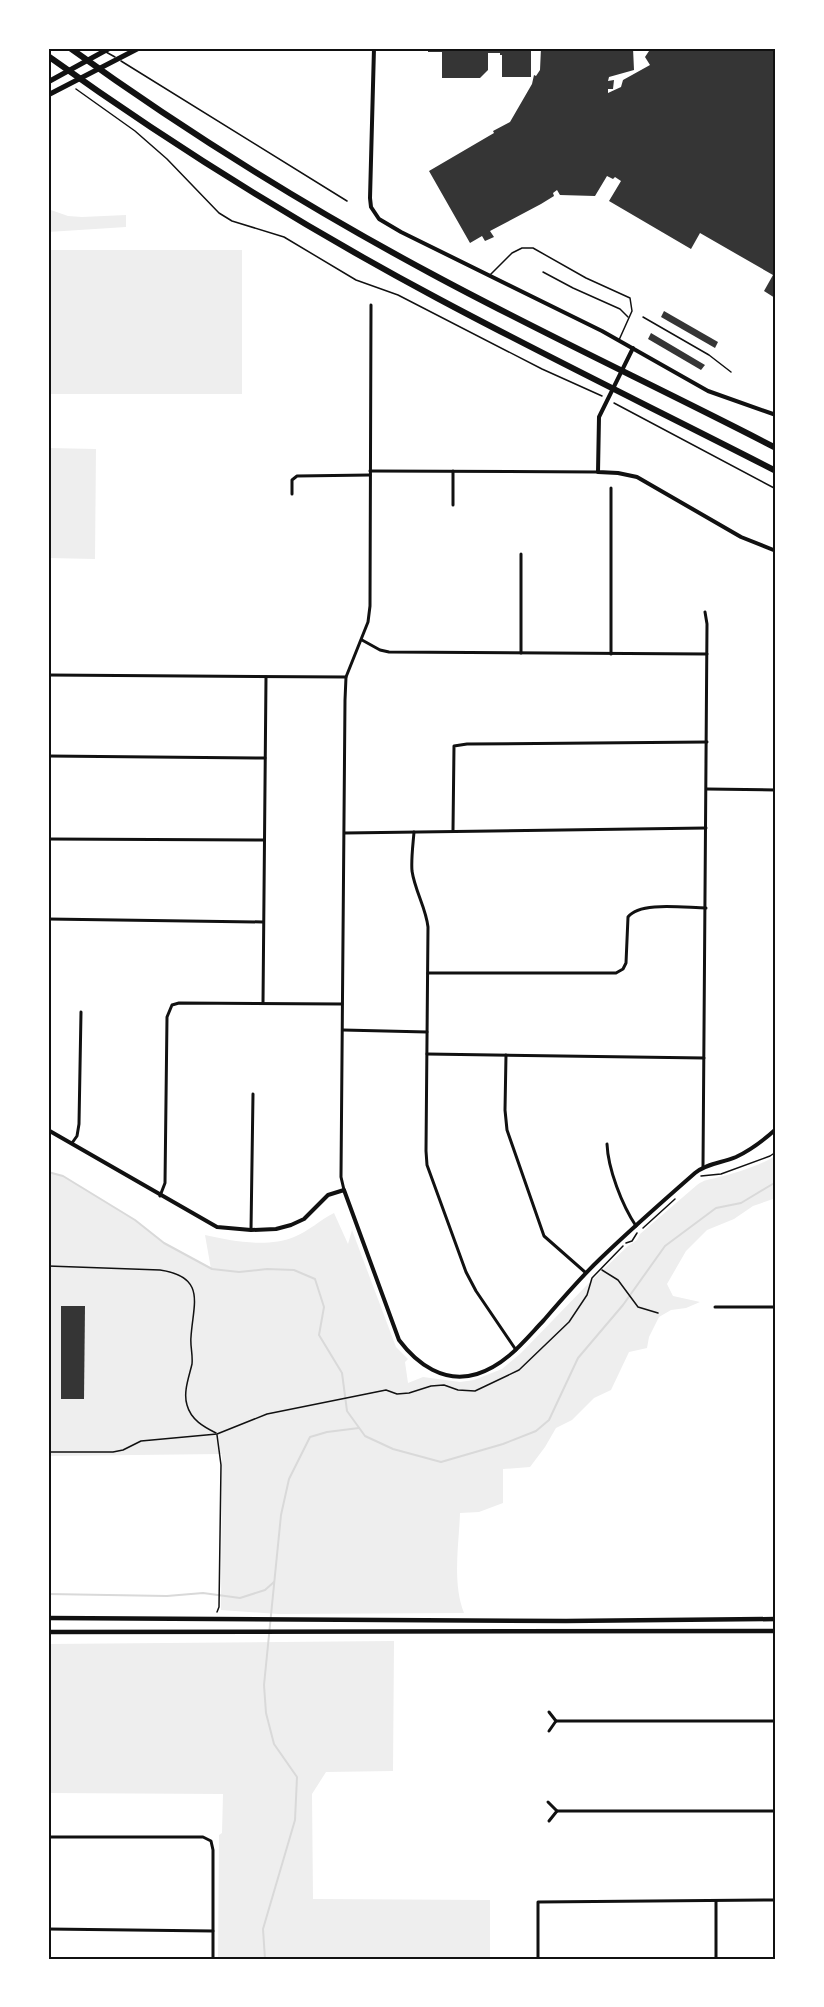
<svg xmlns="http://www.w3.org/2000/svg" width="824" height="2007" viewBox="0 0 824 2007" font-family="Karla,sans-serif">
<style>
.green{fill:#eee}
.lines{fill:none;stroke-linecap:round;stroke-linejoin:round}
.stream{stroke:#d9d9d9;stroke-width:2}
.building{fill:#353535}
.path{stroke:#111;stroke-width:1.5}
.service{stroke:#111;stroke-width:1.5}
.minor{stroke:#111;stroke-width:3}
.tertiary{stroke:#111;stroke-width:4}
.secondary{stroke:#111;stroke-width:4.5}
.trunk{stroke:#111;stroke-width:5}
.motorway{stroke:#111;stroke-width:6}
.neatline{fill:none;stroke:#111;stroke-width:2}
</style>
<rect width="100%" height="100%" fill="#fff"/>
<g class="green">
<polygon points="48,209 68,216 82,217 126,215 126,227 48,232"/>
<rect x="51" y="250" width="191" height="144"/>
<polygon points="48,448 96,449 95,559 48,558"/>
<path d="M776 1155V1198L753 1206 734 1219 707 1230 686 1251 667 1284 673 1296 700 1302 686 1308 671 1310 659 1317 649 1337 647 1348 629 1352 611 1390 594 1398 572 1420 556 1428 545 1447 530 1467 503 1469V1503L479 1512 460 1513C459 1544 452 1583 464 1613L279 1614 221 1610 222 1454 48 1456V1172L63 1176 135 1220 164 1243 211 1269 205 1235C232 1241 267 1248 294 1237 309 1231 320 1220 334 1213L348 1244 352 1230 396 1347 408 1359 405 1362 408 1383 423 1377 460 1382 474 1380 502 1369 521 1353 586 1286 628 1246 637 1240 640 1234 697 1185C705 1179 709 1180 719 1177 733 1174 765 1164 776 1155Z"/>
<polygon points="394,1641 393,1771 326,1772 312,1794 313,1899 490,1900 490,1959 218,1959 219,1835 222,1833 223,1794 48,1793 48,1644"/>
</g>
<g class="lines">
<g class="stream">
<polyline points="48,1172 63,1176 135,1220 164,1243 212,1269 239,1272 267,1269 294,1270 315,1279 324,1307 319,1335 342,1373 347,1411 365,1436 393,1449 441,1462 503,1444 536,1431 549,1420 578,1358 623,1305 665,1246 716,1208 741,1203 776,1182"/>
<polyline points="48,1594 167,1596 203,1593 240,1598 265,1590 274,1582"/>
<polyline points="265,1959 263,1929 295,1820 297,1777 274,1744 266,1713 264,1685 281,1515 289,1479 310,1437 327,1432 359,1428"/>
</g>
</g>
<g class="building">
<polygon points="428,48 528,48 531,49 531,77 502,77 502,55 500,55 500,53 488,53 488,70 480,78 442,78 442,52 428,52"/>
<polygon points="541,48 633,48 634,70 609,77 608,81 614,80 613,89 608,89 608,93 621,87 623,80 650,65 645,57 651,48 776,48 775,298 764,291 773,275 700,233 691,249 609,201 621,181 615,177 613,179 607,176 595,196 560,195 557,190 553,193 554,196 541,204 490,231 494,237 485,241 482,236 470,243 429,171 494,133 493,131 510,122 532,84 534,75 536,76 540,70"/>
<polygon points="664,311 718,342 715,348 661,317"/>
<polygon points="651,333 705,365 701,370 648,339"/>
<polygon points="61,1306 85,1306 84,1399 61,1399"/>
</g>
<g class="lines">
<g class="path">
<polyline points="76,89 135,131 167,159 219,213 232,221 284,237 356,280 398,295 542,369 602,396"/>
<polyline points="614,403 776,489"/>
<polyline points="701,1176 721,1174 770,1156 776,1152"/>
<polyline points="643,1228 675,1199"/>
<polyline points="626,1243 632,1241 637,1233"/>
<path d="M48 1266 160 1270C207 1277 193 1304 191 1337 190 1346 193 1354 192 1364 189 1377 183 1392 187 1405 191 1420 204 1427 216 1433"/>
<polyline points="602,1270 618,1280 638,1307 658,1313"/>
<polyline points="48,1452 113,1452 123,1450 141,1441 217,1434 267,1414 386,1390 397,1394 409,1393 431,1386 444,1385 458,1390 475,1391 519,1370 569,1322 587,1295 592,1278 623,1246"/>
<polyline points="217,1612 219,1607 221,1465 217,1435"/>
</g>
<g class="service">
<polyline points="106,52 115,57"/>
<polyline points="121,61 347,201"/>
<polyline points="543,272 573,288 620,309 628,317"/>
<polyline points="490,275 512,253 522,248 533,248 586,278 630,298 632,311 619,340"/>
<polyline points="643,317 709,355 731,372"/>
</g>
<g class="minor">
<polyline points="370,471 598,472"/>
<polyline points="453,471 453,505"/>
<polyline points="292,494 292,480 297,476 370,475"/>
<polyline points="362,640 380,650 389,652 707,654"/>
<polyline points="521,653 521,554"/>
<polyline points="611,654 611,488"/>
<polyline points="48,675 346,677"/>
<polyline points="48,756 265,758"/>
<polyline points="707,789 776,790"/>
<polyline points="453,830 454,746 467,744 707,742"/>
<path d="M414 832C413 845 411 859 412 871 415 891 426 908 428 927L426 1151 427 1165 466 1272 476 1291 516 1350"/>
<polyline points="345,833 706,828"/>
<polyline points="48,839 264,840"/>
<polyline points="48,919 263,922"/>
<path d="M428 973H616L623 969 626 963 628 917C640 901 686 908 706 908"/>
<polyline points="263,1003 266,677"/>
<polyline points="343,1030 427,1032"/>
<polyline points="427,1054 704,1058"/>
<polyline points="506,1055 505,1110 507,1130 544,1236 586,1273"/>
<polyline points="72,1143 77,1136 79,1124 81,1012"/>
<path d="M607 1144C608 1169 622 1205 636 1226"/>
<polyline points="703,1167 707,624 705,612"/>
<polyline points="344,1190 341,1177 345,700 346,677 368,622 370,606 371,305"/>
<polyline points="160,1196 165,1183 167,1017 172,1005 179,1003 342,1004"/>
<polyline points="251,1230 253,1094"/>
<polyline points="715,1307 776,1307"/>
<polyline points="556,1721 776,1721"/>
<polyline points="549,1731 556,1721 549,1712"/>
<polyline points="548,1802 557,1811 549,1821"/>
<polyline points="557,1811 776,1811"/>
<polyline points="48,1837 203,1837 211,1841 213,1850 213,1959"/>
<polyline points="716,1901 716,1959"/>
<polyline points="48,1929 213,1931"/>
<polyline points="538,1959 538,1902 776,1900"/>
</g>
<g class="tertiary">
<polyline points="374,48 370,198 371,207 379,219 401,232 602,331 708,391 776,415"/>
<polyline points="633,348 599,417 598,472 618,473 637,477 741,537 776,551"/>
<path d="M48 1130 217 1227 251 1230 276 1229 291 1225 304 1219 328 1195 344 1190 399 1340C417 1364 444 1384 477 1374 506 1365 524 1341 544 1320 562 1299 580 1278 600 1259 631 1229 663 1201 695 1173 707 1163 722 1163 736 1157 751 1150 764 1140 776 1129"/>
</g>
<g class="secondary">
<polyline points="48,1618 566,1621 776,1619"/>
<polyline points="48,1632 776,1631"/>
</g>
<g class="trunk">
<polyline points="48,82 110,48"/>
<polyline points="48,95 139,48"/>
</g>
<g class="motorway">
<path d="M70 48C185 131 307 207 432 274 545 335 662 389 776 448"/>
<path d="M48 56C172 145 302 226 437 298 549 358 663 413 776 471"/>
</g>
</g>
<rect width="824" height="2007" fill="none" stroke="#ffffff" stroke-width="99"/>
<rect x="50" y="50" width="724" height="1908" class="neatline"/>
</svg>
